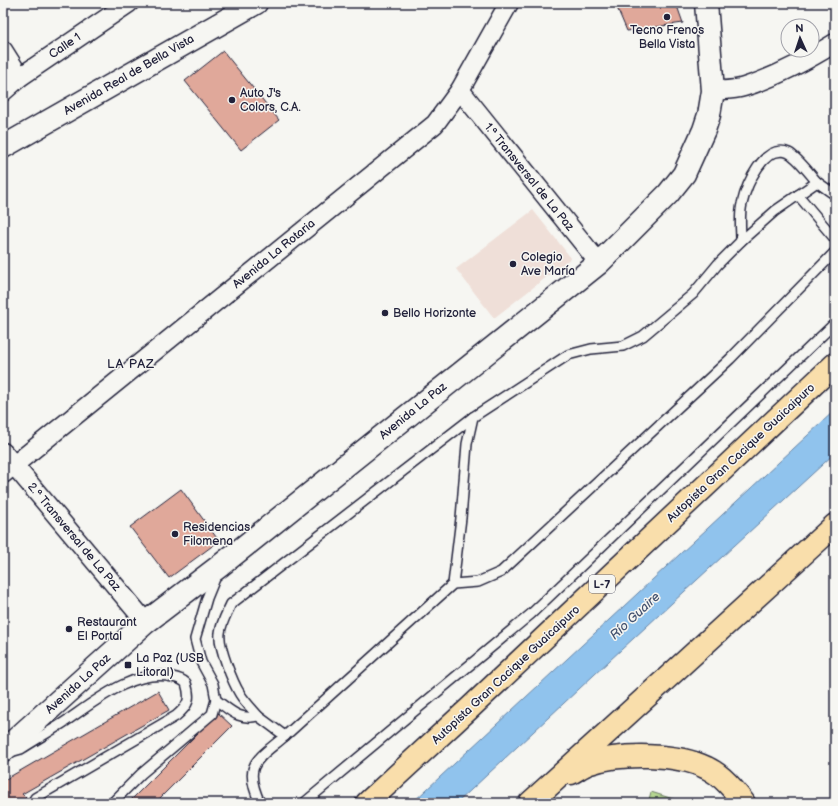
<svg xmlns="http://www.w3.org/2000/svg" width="838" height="806" viewBox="0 0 838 806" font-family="'Balsamiq Sans',sans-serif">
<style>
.built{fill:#efdfd8}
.green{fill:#b5d690;stroke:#6c7c66}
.water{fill:#90c3ed;stroke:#6483a6}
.building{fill:#e0a89a;stroke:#22223b}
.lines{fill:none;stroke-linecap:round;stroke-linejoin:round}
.lane-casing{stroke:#22223b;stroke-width:12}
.street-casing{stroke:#22223b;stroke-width:21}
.secondary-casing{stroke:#22223b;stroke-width:25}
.highway-casing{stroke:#22223b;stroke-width:25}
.lane{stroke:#f6f6f2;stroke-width:9}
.street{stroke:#f6f6f2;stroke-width:18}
.secondary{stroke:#f6f6f2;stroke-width:22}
.highway{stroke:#f9deab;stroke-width:22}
.poi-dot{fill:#22223b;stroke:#f6f6f2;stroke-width:1.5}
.labels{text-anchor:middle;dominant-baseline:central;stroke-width:3;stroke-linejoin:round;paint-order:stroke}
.shield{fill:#f6f6f2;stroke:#626272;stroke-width:1}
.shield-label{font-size:11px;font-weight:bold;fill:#22223b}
.poi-label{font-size:12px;fill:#22223b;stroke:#f6f6f2;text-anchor:start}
.street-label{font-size:12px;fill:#22223b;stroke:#f6f6f2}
.neighbourhood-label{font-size:13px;letter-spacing:1px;fill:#22223b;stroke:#f6f6f2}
.water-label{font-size:13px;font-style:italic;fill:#435270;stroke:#f6f6f2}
</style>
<rect width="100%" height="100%" fill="#f6f6f2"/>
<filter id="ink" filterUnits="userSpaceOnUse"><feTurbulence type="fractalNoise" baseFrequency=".025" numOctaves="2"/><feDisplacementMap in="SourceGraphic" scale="8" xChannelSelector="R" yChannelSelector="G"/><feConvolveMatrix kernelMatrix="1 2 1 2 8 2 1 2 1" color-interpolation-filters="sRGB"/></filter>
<g filter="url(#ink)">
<polygon class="built" points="533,210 571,258 494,318 456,269"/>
<polygon class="green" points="651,792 686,803 648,803"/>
<polygon class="water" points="835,410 835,453 609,661 457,803 412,803"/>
<g class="building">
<polygon points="615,3 676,3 683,23 627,31"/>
<polygon points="223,51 279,120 241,150 185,81"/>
<polygon points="181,489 219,541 169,578 130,527"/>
<polygon points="158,691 169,710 22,794 31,803 3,803 3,782 6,779"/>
<polygon points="218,713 232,726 155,803 128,803"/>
</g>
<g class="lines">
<defs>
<g id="lane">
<polyline points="798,195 835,239"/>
<path d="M741 241C741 229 739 215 742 204 746 186 764 142 789 153 798 158 810 174 817 182"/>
<polyline points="473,417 568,355 591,349 623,346 643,336 693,294 718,264 741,241 775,211 817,182 831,192 835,189"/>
<path d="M216 700C230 710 239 721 258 716L285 736C257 760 242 764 260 803"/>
<path d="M258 716C252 709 245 702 240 694 233 683 218 646 220 633 221 623 227 613 231 604L473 417 467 444 461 518 453 584"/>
<polyline points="285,736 453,584 478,582 501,572 730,359 835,252"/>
<path d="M14 751 21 749C35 740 49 732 63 723 93 703 134 668 172 677 178 678 182 679 186 683 191 699 189 705 176 716L35 798 32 803"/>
<polyline points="112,803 141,774 212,714 216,700 213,684 201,662 195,639 207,598 216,576"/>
<polyline points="304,803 531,614 835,323"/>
</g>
<g id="street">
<polyline points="3,50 20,77"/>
<polyline points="460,90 599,263"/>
<path d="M713 91C723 90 734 90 744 87 776 77 806 61 835 43"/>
<polyline points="3,92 20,77 129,3"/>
<polyline points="3,452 138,613 145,623"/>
<polyline points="3,474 435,124 460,90 509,3"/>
</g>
<g id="secondary">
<polyline points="3,147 256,3"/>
<polyline points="3,751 145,623 221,565 599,263 668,194 684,174 704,130 709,115 713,91 706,3"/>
</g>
<g id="highway">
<path d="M571 773C577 770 583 765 590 763 621 753 677 753 707 768 722 775 734 790 744 803"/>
<polyline points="367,803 472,706 835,364"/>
<polyline points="530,803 835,525"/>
</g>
</defs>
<use href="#lane" class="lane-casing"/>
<use href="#street" class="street-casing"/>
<use href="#secondary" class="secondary-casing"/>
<use href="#highway" class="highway-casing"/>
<use href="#lane" class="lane"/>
<use href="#street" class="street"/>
<use href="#secondary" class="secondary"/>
<use href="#highway" class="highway"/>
</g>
</g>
<g class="poi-dot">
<circle cx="667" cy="17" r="4"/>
<circle cx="232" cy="100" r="4"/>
<circle cx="513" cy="264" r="4"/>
<circle cx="385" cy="313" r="4"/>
<circle cx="175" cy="534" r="4"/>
<circle cx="69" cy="629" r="4"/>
<rect x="124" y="661" width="8" height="8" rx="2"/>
</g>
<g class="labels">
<rect class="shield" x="589" y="575" width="26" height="18" rx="3"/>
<g class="shield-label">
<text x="602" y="584">L-7</text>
</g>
<g class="poi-label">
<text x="667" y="30" text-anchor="middle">Tecno Frenos<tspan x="667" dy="14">Bella Vista</tspan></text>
<text x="240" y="93">Auto J's<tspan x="240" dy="14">Colors, C.A.</tspan></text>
<text x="521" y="257">Colegio<tspan x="521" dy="14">Ave María</tspan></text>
<text x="393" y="313">Bello Horizonte</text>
<text x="183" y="527">Residencias<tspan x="183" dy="14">Filomena</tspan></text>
<text x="77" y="622">Restaurant<tspan x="77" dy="14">El Portal</tspan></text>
<text x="136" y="658">La Paz (USB<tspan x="136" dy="14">Litoral)</tspan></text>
</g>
<g class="street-label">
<text transform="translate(65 46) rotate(-34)">Calle 1</text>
<text transform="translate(129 75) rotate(-30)">Avenida Real de Bella Vista</text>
<text transform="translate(529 177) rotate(51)">1.ª Transversal de La Paz</text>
<text transform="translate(274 254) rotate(-39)">Avenida La Rotaria</text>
<text transform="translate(413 411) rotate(-39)">Avenida La Paz</text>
<text transform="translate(741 453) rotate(-43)">Autopista Gran Cacique Guaicaipuro</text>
<text transform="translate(74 537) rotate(50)">2.ª Transversal de La Paz</text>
<text transform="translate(506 675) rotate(-43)">Autopista Gran Cacique Guaicaipuro</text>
<text transform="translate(78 684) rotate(-42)">Avenida La Paz</text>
</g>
<g class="neighbourhood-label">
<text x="131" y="364">LA PAZ</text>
</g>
<g class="water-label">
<text transform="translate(635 616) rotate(-43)">Río Guaire</text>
</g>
</g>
<rect width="838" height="806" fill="none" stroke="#f6f6f2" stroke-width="16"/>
<rect x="8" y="8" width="822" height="790" fill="none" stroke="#22223b" stroke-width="1.5" filter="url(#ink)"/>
<g transform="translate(800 38) rotate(357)"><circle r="19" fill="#f6f6f2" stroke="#a1a1a9"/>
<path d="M0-3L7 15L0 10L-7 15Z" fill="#22223b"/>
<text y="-6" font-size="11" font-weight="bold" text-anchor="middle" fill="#22223b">N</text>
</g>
</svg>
